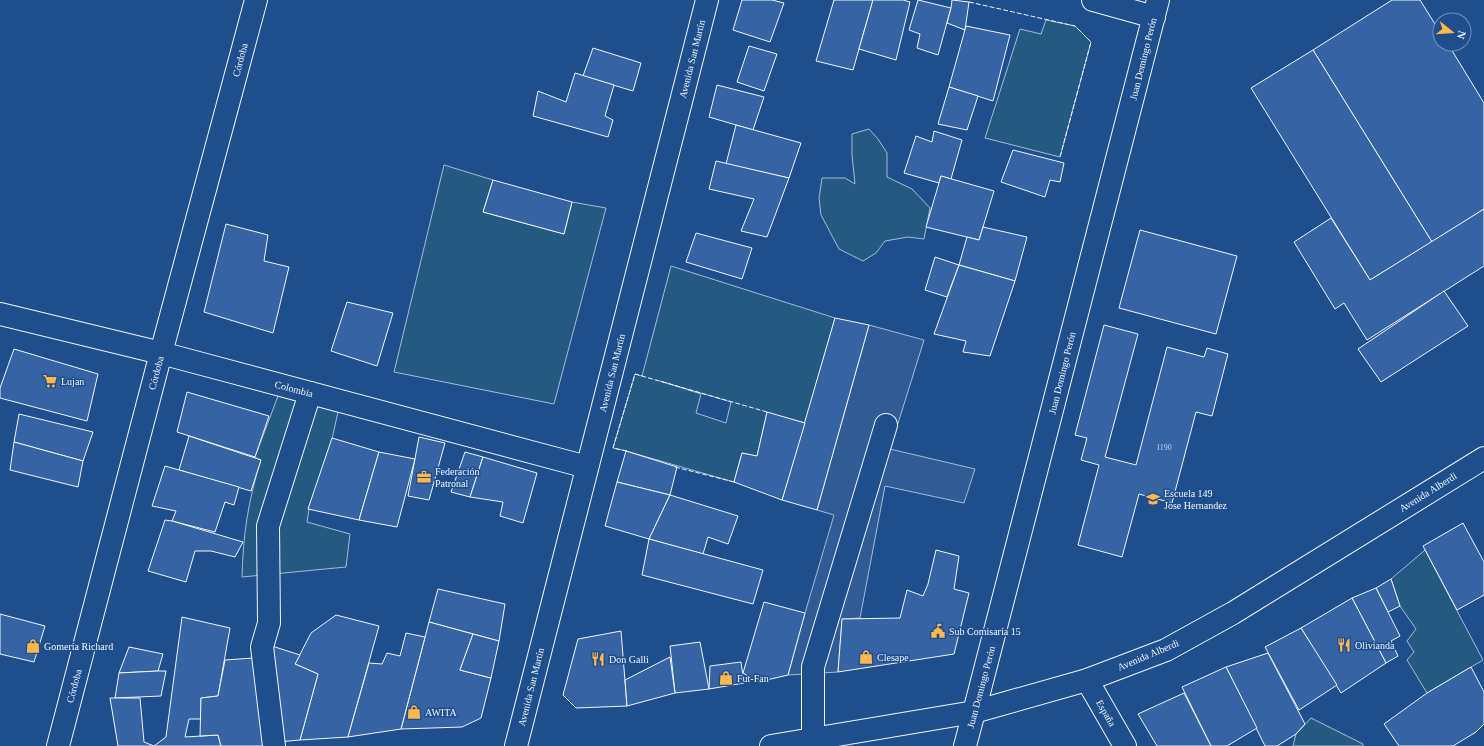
<svg xmlns="http://www.w3.org/2000/svg" width="1484" height="746" viewBox="0 0 1484 746" font-family="Georgia,serif">
<style>
.green{fill:#245a82;stroke:#a8bbd7;fill-rule:evenodd}
.parking{fill:#305b95;stroke:#a8bbd7}
.building{fill:#3563a3;stroke:#f2f6ff}
.lines{fill:none;stroke-linecap:round;stroke-linejoin:round}
.minor-casing{stroke:#f2f6ff;stroke-width:24}
.major-casing{stroke:#f2f6ff;stroke-width:24}
.minor{stroke:#1f4e8c;stroke-width:22}
.major{stroke:#1f4e8c;stroke-width:22}
.fence{stroke:#f2f6ff;stroke-width:1;stroke-dasharray:5 2;stroke-linecap:butt}
.labels{text-anchor:middle;dominant-baseline:central;stroke-width:3;stroke-linejoin:round;paint-order:stroke}
.number-label{font-size:8px;fill:#c3d1e8}
.street-label{font-size:10px;fill:#f2f6ff;stroke:#1f4e8c}
.poi-label{font-size:10px;fill:#f2f6ff;stroke:#1f4e8c;text-anchor:start}
</style>
<rect width="100%" height="100%" fill="#1f4e8c"/>
<g class="green">
<polygon points="1046,20 1075,26 1091,42 1060,157 985,138 1020,29 1041,34"/>
<polygon points="869,129 878,139 887,153 887,177 912,189 930,208 924,239 908,237 885,241 876,253 863,261 839,249 821,215 819,198 822,178 845,178 855,184 852,155 852,134"/>
<polygon points="444,165 493,180 483,212 564,234 572,202 606,208 554,404 394,372"/>
<path d="M671 266 835 318 805 423 767 413 757 456 742 453 734 482 626 451 613 448 635 374 642 376ZM660 381 731 402 726 423 696 413 701 394Z"/>
<path d="M278 396 338 412 332 439 309 509 307 522 350 534 346 567 242 577C243 535 248 501 261 460L255 457Z"/>
<polygon points="1425,550 1483,660 1427,693 1407,660 1414,652 1407,641 1416,629 1400,606 1391,579"/>
<polygon points="1311,718 1363,744 1363,746 1293,746 1296,734"/>
</g>
<polygon class="parking" points="869,325 924,340 890,449 975,469 964,503 885,486 860,618 842,619 838,672 788,675 805,613 834,515 817,510"/>
<g class="building">
<polygon points="742,0 772,0 784,3 770,42 733,30"/>
<polygon points="834,0 873,0 853,70 816,61"/>
<polygon points="873,0 903,0 910,2 896,60 859,49"/>
<polygon points="918,0 951,8 938,55 917,48 920,34 909,30"/>
<polygon points="952,0 969,2 965,30 947,23 951,8"/>
<polygon points="1392,0 1420,0 1440,32 1440,44 1448,44 1484,103 1484,209 1432,242 1313,50"/>
<polygon points="966,26 1010,35 993,101 949,87"/>
<polygon points="749,46 777,54 764,91 737,82"/>
<polygon points="593,48 641,63 633,91 583,76"/>
<polygon points="1313,50 1432,242 1370,280 1251,88"/>
<polygon points="575,73 614,85 605,116 613,120 608,137 533,116 538,91 566,102"/>
<polygon points="717,85 764,97 753,130 709,117"/>
<polygon points="949,87 978,96 967,130 938,124"/>
<polygon points="736,125 801,143 789,178 726,164"/>
<polygon points="934,131 962,140 951,179 941,176 939,183 904,173 916,136 932,142"/>
<polygon points="1013,150 1064,163 1060,182 1050,180 1045,197 1001,182"/>
<polygon points="716,161 789,178 767,237 741,231 754,199 709,189"/>
<polygon points="941,176 994,191 979,240 926,227"/>
<polygon points="493,180 572,202 564,234 483,212"/>
<polygon points="1484,209 1484,266 1367,340 1344,303 1335,309 1294,242 1331,218 1370,280"/>
<polygon points="226,224 268,235 264,261 289,267 273,333 204,312"/>
<polygon points="983,227 1027,237 1015,281 959,265 967,237 979,240"/>
<polygon points="1140,230 1237,256 1216,334 1119,308"/>
<polygon points="696,233 752,248 742,279 686,262"/>
<polygon points="935,257 959,265 947,297 925,290"/>
<polygon points="959,265 1015,281 990,356 963,352 966,341 934,334"/>
<polygon points="1444,291 1468,326 1381,382 1358,349"/>
<polygon points="347,302 393,313 377,366 331,351"/>
<polygon points="835,318 869,325 817,510 782,500"/>
<polygon points="1104,325 1138,334 1105,457 1136,465 1167,347 1204,357 1207,348 1228,354 1212,416 1196,412 1172,503 1139,494 1122,557 1078,545 1099,465 1081,460 1087,438 1075,435"/>
<polygon points="14,349 98,374 87,421 0,398 0,388"/>
<polygon points="187,392 269,416 255,457 177,432"/>
<polygon points="767,412 805,423 782,500 734,482 742,453 757,456"/>
<polygon points="19,414 93,432 83,461 14,442"/>
<polygon points="189,436 261,460 251,491 179,470"/>
<polygon points="419,437 445,443 429,500 408,496"/>
<polygon points="332,438 379,452 359,520 308,509"/>
<polygon points="14,442 83,461 78,487 10,470"/>
<polygon points="626,451 677,467 670,495 617,482"/>
<polygon points="379,452 415,459 397,527 359,520"/>
<polygon points="465,452 483,457 470,497 451,492"/>
<polygon points="483,457 537,473 523,523 500,516 503,502 470,497"/>
<polygon points="165,466 239,487 234,505 225,502 215,532 172,521 176,511 152,506"/>
<polygon points="617,482 670,495 649,539 605,526"/>
<polygon points="670,495 738,516 728,544 708,537 703,554 649,539"/>
<polygon points="165,520 172,521 243,542 235,557 211,551 195,551 186,582 148,571"/>
<polygon points="1463,523 1484,562 1484,595 1457,610 1423,546"/>
<polygon points="649,539 763,570 753,604 642,575"/>
<polygon points="936,550 959,556 954,589 969,593 954,654 838,672 842,619 900,618 907,590 923,596 928,584"/>
<polygon points="1391,579 1400,606 1388,612 1376,588"/>
<polygon points="1376,588 1400,636 1391,641 1398,656 1386,663 1352,598"/>
<polygon points="438,589 505,604 499,641 429,622"/>
<polygon points="1352,598 1386,663 1341,693 1301,628"/>
<polygon points="764,602 805,613 788,675 758,682 743,673"/>
<polygon points="0,614 45,626 34,662 0,654"/>
<polygon points="336,615 379,626 348,737 300,740 318,674 295,664 311,633"/>
<polygon points="182,617 230,628 218,696 201,698 201,719 189,719 185,737 218,735 221,746 154,746 166,737"/>
<polygon points="429,622 473,634 460,670 491,678 481,718 462,727 401,729"/>
<polygon points="1301,628 1337,685 1299,710 1265,647"/>
<polygon points="621,631 627,706 576,708 563,695 578,639"/>
<polygon points="406,633 425,637 401,729 348,737 369,663 382,664 387,653 400,656"/>
<polygon points="473,634 499,641 491,678 460,670"/>
<polygon points="700,642 709,689 675,693 670,646"/>
<polygon points="272,646 300,655 295,664 318,674 300,740 278,742"/>
<polygon points="129,647 163,654 158,671 119,673"/>
<polygon points="1268,653 1305,724 1296,734 1277,746 1265,746 1226,667"/>
<polygon points="670,657 675,693 627,706 625,680"/>
<polygon points="253,658 264,746 221,746 218,735 200,736 201,698 218,696 225,660"/>
<polygon points="741,662 744,683 709,689 710,666"/>
<polygon points="1226,667 1257,728 1227,746 1211,746 1182,687"/>
<polygon points="1471,667 1484,692 1484,724 1476,732 1453,746 1399,746 1384,724 1427,693"/>
<polygon points="158,671 166,671 161,696 115,698 119,673"/>
<polygon points="1184,693 1211,746 1157,746 1138,714"/>
<polygon points="110,698 140,698 144,742 154,746 118,746"/>
</g>
<g class="lines">
<defs>
<g id="minor">
<polyline points="1093,0 1154,17"/>
<polyline points="0,314 161,353 587,467"/>
<polyline points="1087,680 1125,746"/>
<polyline points="974,712 1158,0"/>
<polyline points="813,739 813,667 886,425"/>
<polyline points="58,746 161,353 256,0"/>
<polyline points="274,746 262,647 269,623 268,526 310,393"/>
<polyline points="516,746 707,0"/>
</g>
<g id="major">
<polyline points="771,746 974,712 1087,680 1166,650 1233,613 1484,458"/>
<polyline points="965,746 974,712"/>
</g>
</defs>
<use href="#minor" class="minor-casing"/>
<use href="#major" class="major-casing"/>
<use href="#minor" class="minor"/>
<use href="#major" class="major"/>
<g class="fence">
<polyline points="969,2 1075,26 1091,42 1060,157"/>
<polyline points="627,451 613,448 635,374 767,412"/>
<polyline points="675,467 734,482"/>
</g>
</g>
<defs>
<symbol id="supermarket-bare" viewBox="-9 -9 18 18"><path d="M-6-5.5h2.5l.6 2H6L4.5 2H-2.5L-4.4-4H-6ZM-1.5 3.2a1.3 1.3 0 1 0 .1 0ZM3 3.2a1.3 1.3 0 1 0 .1 0Z" fill="#ffb74d" stroke="#1f4e8c" stroke-width="2.5" paint-order="stroke"/></symbol>
<symbol id="office-bare" viewBox="-9 -9 18 18"><path d="M-6-3h4V-5.5h4V-3h4V5H-6ZM-1-4.5V-3h2v-1.5ZM-6 0V1H6V0Z" fill="#ffb74d" stroke="#1f4e8c" stroke-width="2.5" paint-order="stroke"/></symbol>
<symbol id="school-bare" viewBox="-9 -9 18 18"><path d="M0-5L7-2L0 1L-7-2ZM-4 1L0 2.5L4 1V4Q0 6-4 4Z" fill="#ffb74d" stroke="#1f4e8c" stroke-width="2.5" paint-order="stroke"/></symbol>
<symbol id="civic-bare" viewBox="-9 -9 18 18"><path d="M-.6-6.5H3V-4.5H.6V-3L4-1V1h2V6H-6V1h2V-1L-.6-3ZM-1.2 2.5V6h2.4V2.5Z" fill="#ffb74d" stroke="#1f4e8c" stroke-width="2.5" paint-order="stroke"/></symbol>
<symbol id="restaurant-bare" viewBox="-9 -9 18 18"><path d="M-5-6h1v4h1v-4h1v4h1v-4h1v5L-1.5 .5V6h-2V.5L-5-1ZM5-6V6H3V1.5H1.5Q1.5-4 5-6Z" fill="#ffb74d" stroke="#1f4e8c" stroke-width="2.5" paint-order="stroke"/></symbol>
<symbol id="shop-bare" viewBox="-9 -9 18 18"><path d="M-5-2.5h2.3a2.7 3.5 0 0 1 5.4 0H5L5.5 6h-11ZM-1.5-2.5h3a1.5 2.3 0 0 0-3 0Z" fill="#ffb74d" stroke="#1f4e8c" stroke-width="2.5" paint-order="stroke"/></symbol>
</defs>
<g fill-rule="evenodd">
<use href="#supermarket-bare" x="40" y="371" width="20" height="20"/>
<use href="#office-bare" x="414" y="467" width="20" height="20"/>
<use href="#school-bare" x="1143" y="489" width="20" height="20"/>
<use href="#civic-bare" x="928" y="621" width="20" height="20"/>
<use href="#restaurant-bare" x="1334" y="635" width="20" height="20"/>
<use href="#shop-bare" x="23" y="636" width="20" height="20"/>
<use href="#shop-bare" x="856" y="647" width="20" height="20"/>
<use href="#restaurant-bare" x="588" y="649" width="20" height="20"/>
<use href="#shop-bare" x="716" y="668" width="20" height="20"/>
<use href="#shop-bare" x="404" y="702" width="20" height="20"/>
</g>
<g class="labels">
<g class="number-label">
<text x="1164" y="447">1190</text>
</g>
<g class="street-label">
<text transform="translate(692 59) rotate(-76)">Avenida San Martín</text>
<text transform="translate(1143 59) rotate(-76)">Juan Domingo Perón</text>
<text transform="translate(240 60) rotate(-75)">Córdoba</text>
<text transform="translate(156 373) rotate(-75)">Córdoba</text>
<text transform="translate(612 373) rotate(-76)">Avenida San Martín</text>
<text transform="translate(1062 373) rotate(-76)">Juan Domingo Perón</text>
<text transform="translate(294 389) rotate(15)">Colombia</text>
<text transform="translate(1428 492) rotate(-32)">Avenida Alberdi</text>
<text transform="translate(1148 655) rotate(-23)">Avenida Alberdi</text>
<text transform="translate(74 686) rotate(-75)">Córdoba</text>
<text transform="translate(531 687) rotate(-76)">Avenida San Martín</text>
<text transform="translate(981 687) rotate(-75)">Juan Domingo Perón</text>
<text transform="translate(1106 713) rotate(60)">España</text>
</g>
<g class="poi-label">
<text x="61" y="381">Lujan</text>
<text x="435" y="471">Federación<tspan x="435" dy="12">Patronal</tspan></text>
<text x="1164" y="493">Escuela 149<tspan x="1164" dy="12">Jose Hernandez</tspan></text>
<text x="949" y="631">Sub Comisaría 15</text>
<text x="1355" y="645">Olivianda</text>
<text x="44" y="646">Gomería Richard</text>
<text x="877" y="657">Clesape</text>
<text x="609" y="659">Don Galli</text>
<text x="737" y="678">Fut-Fan</text>
<text x="425" y="712">AWITA</text>
</g>
</g>
<g transform="translate(1452 32) rotate(107)"><circle r="19" fill="#1f4e8c" stroke="#7391ba"/>
<path d="M0-3L7 15L0 10L-7 15Z" fill="#ffb74d"/>
<text y="-6" font-size="11" font-weight="bold" text-anchor="middle" fill="#f2f6ff">N</text>
</g>
</svg>
